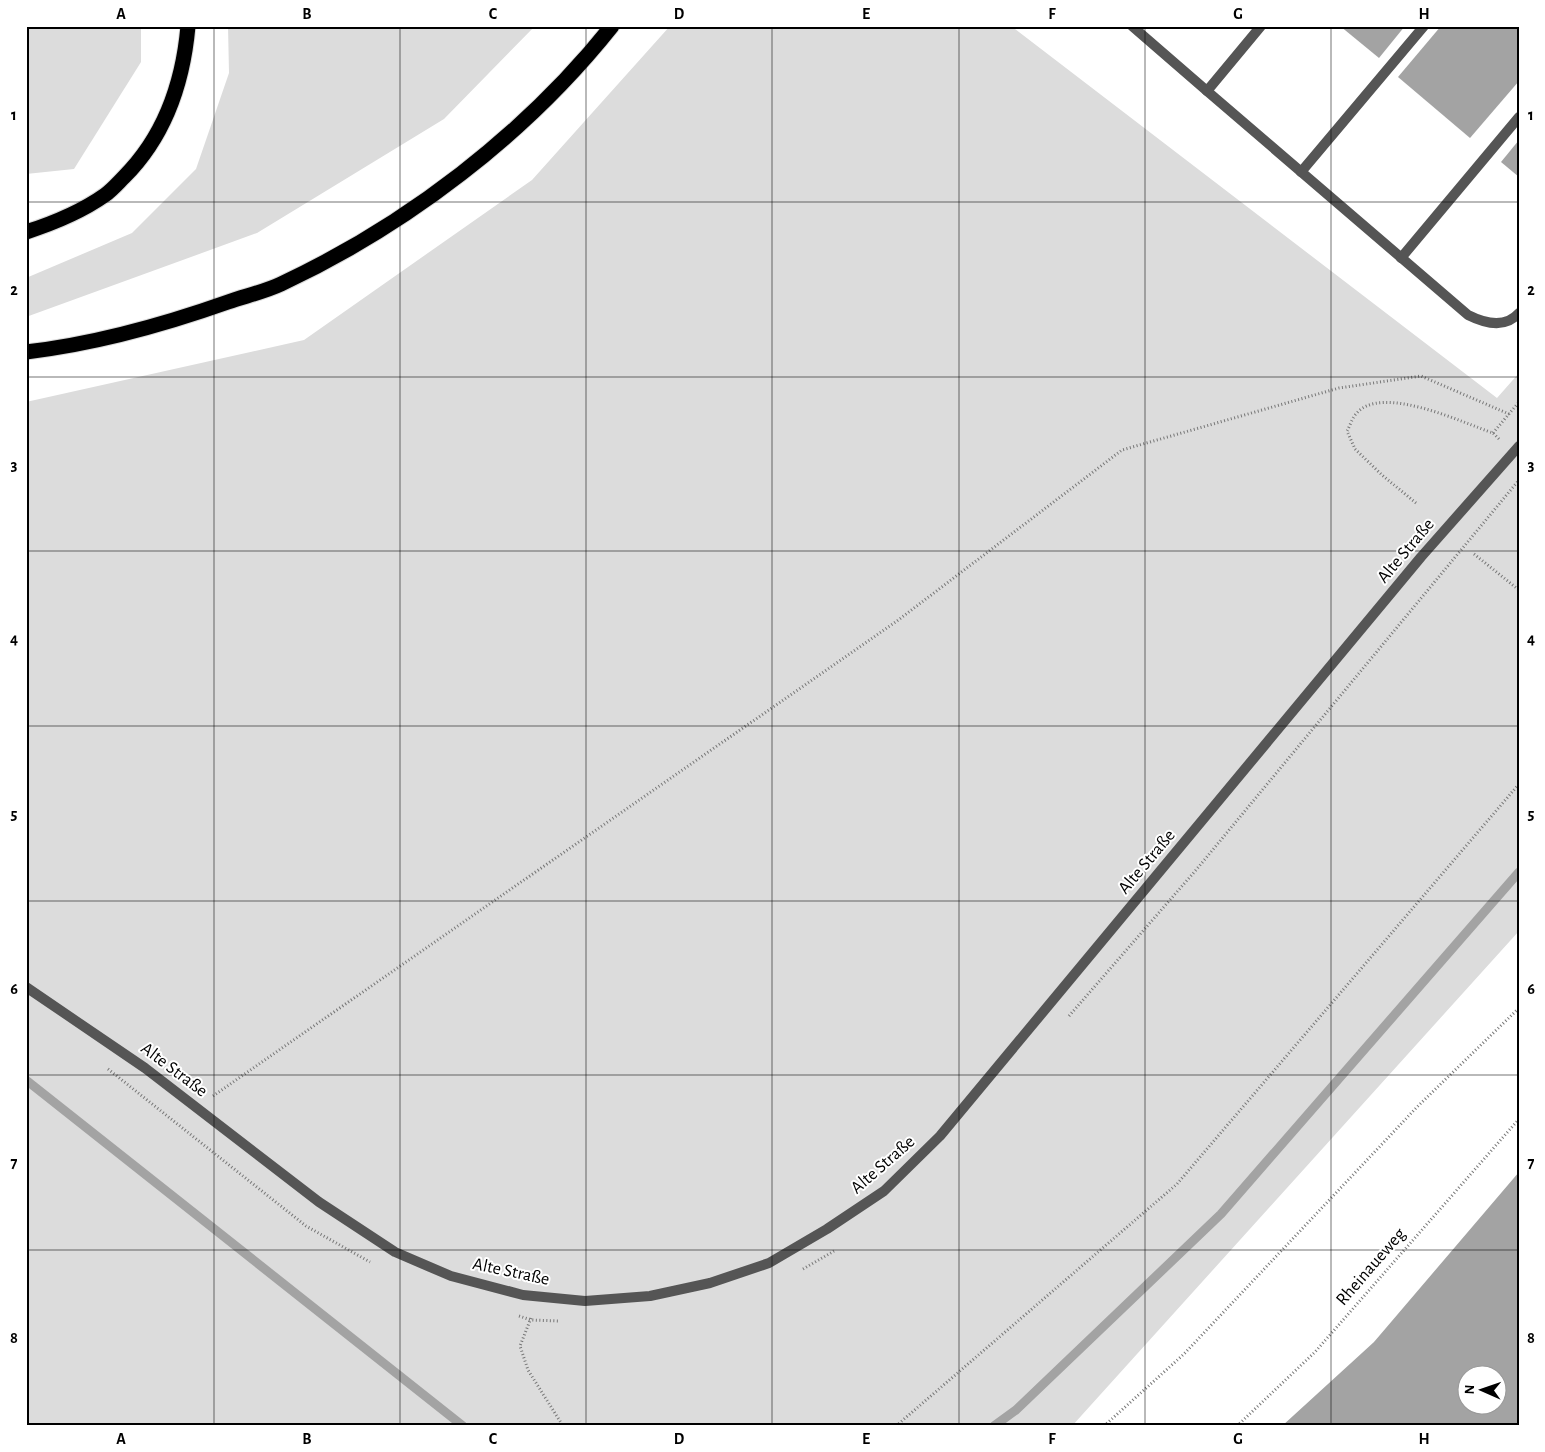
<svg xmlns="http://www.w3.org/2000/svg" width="1545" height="1452" viewBox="0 0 1545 1452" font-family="'Alegreya Sans',sans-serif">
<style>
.green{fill:#dcdcdc}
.water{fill:#a3a3a3;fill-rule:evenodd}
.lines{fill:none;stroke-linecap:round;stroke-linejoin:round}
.stream{stroke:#a3a3a3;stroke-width:9}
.motorway-casing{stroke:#dbdbdb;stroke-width:17}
.path{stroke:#777;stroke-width:3;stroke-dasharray:1 2.5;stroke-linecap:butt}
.service{stroke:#555;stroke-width:10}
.tertiary{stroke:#555;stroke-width:10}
.motorway{stroke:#000;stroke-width:15}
.grid{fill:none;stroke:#000;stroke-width:1;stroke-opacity:0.55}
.labels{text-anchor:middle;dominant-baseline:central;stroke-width:4;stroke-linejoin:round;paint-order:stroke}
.street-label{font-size:18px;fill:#000;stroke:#fff}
.neatline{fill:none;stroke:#000;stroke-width:2}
.grid-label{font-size:16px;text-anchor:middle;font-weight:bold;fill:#000}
</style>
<rect width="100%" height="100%" fill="#fff"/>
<g class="green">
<polygon points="26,26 141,26 141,62 74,169 26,174"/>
<polygon points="228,26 535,26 444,119 257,233 26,317 26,278 132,233 196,169 229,73"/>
<polygon points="670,26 1011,26 1497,398 1519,373 1519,931 1072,1426 26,1426 26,402 304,340 532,180"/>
</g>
<g class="water">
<polygon points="1340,26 1405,26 1379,58"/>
<polygon points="1441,26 1519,26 1519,81 1470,138 1398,77"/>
<polygon points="1519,140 1519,177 1501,162"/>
<path d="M1519 1172V1426H1282L1374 1342ZM1468 1374H1498V1404H1468Z"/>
</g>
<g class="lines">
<g class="stream">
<polyline points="26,1080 463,1426"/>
<polyline points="994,1426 1016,1410 1221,1214 1519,872"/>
</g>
<defs>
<g id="motorway">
<path d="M26 232C54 223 81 212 105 195 112 190 118 183 124 177 165 136 183 83 188 26"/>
<path d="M26 352C95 344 163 325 228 302 245 296 264 292 281 284 407 225 526 134 612 26"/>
</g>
</defs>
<use href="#motorway" class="motorway-casing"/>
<g class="path">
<polyline points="1493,433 1519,402"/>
<path d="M1416 503 1382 475 1355 449 1347 431C1350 426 1352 418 1356 414 1381 383 1463 423 1493 433L1499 439"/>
<polyline points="1474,554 1519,590"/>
<polyline points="1069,1016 1196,870 1519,480"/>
<polyline points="108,1069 306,1226 370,1262"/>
<polyline points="213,1096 897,621 1122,450 1339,388 1421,376 1509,414"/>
<polyline points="803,1269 834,1251"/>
<polyline points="519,1316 531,1320 560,1321"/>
<polyline points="531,1318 520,1346 528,1370 563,1426"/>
<polyline points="896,1426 1177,1184 1519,784"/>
<polyline points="1104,1426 1184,1354 1417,1107 1519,1008"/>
<polyline points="1237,1426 1315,1352 1519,1119"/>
</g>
<g class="service">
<polyline points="1132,26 1207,91 1261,26"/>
<path d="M1207 91 1468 315C1484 323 1505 329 1519 313"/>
<polyline points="1301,172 1424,26"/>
<polyline points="1401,258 1519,117"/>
</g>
<polyline class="tertiary" points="26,987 145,1068 319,1202 395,1252 451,1276 523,1295 585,1301 650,1296 710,1283 769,1263 827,1229 884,1191 940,1136 1421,557 1519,446"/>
<use href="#motorway" class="motorway"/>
</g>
<path class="grid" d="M214 26V1426M400 26V1426M586 26V1426M772 26V1426M959 26V1426M1145 26V1426M1331 26V1426M26 202H1519M26 377H1519M26 551H1519M26 726H1519M26 901H1519M26 1075H1519M26 1250H1519"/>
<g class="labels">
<g class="street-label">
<text transform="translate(1406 551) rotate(-50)">Alte Straße</text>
<text transform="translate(1147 862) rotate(-50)">Alte Straße</text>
<text transform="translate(174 1070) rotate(37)">Alte Straße</text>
<text transform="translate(883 1165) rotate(-41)">Alte Straße</text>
<text transform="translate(1371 1267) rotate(-49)">Rheinaueweg</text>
<text transform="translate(511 1272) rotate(12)">Alte Straße</text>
</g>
</g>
<rect width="1545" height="1452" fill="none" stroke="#ffffff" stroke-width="55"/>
<g transform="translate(1482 1390) rotate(272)"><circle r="24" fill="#ffffff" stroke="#999999"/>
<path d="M0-4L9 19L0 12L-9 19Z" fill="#000000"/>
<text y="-8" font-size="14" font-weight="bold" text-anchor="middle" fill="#000000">N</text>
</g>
<rect x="28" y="28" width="1490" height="1396" class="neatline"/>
<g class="grid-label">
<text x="121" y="19">A</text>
<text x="307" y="19">B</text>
<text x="493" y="19">C</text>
<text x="679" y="19">D</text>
<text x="866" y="19">E</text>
<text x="1052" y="19">F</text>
<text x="1238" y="19">G</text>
<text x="1424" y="19">H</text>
<text x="14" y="120">1</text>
<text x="1531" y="120">1</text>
<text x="14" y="295">2</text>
<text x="1531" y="295">2</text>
<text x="14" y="470">3</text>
<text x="1531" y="470">3</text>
<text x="14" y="644">4</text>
<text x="1531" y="644">4</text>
<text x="14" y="819">5</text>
<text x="1531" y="819">5</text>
<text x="14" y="994">6</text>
<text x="1531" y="994">6</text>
<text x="14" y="1168">7</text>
<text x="1531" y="1168">7</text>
<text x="14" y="1343">8</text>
<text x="1531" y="1343">8</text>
<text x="121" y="1444">A</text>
<text x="307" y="1444">B</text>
<text x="493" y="1444">C</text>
<text x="679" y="1444">D</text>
<text x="866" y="1444">E</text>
<text x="1052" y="1444">F</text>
<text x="1238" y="1444">G</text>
<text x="1424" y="1444">H</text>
</g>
</svg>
